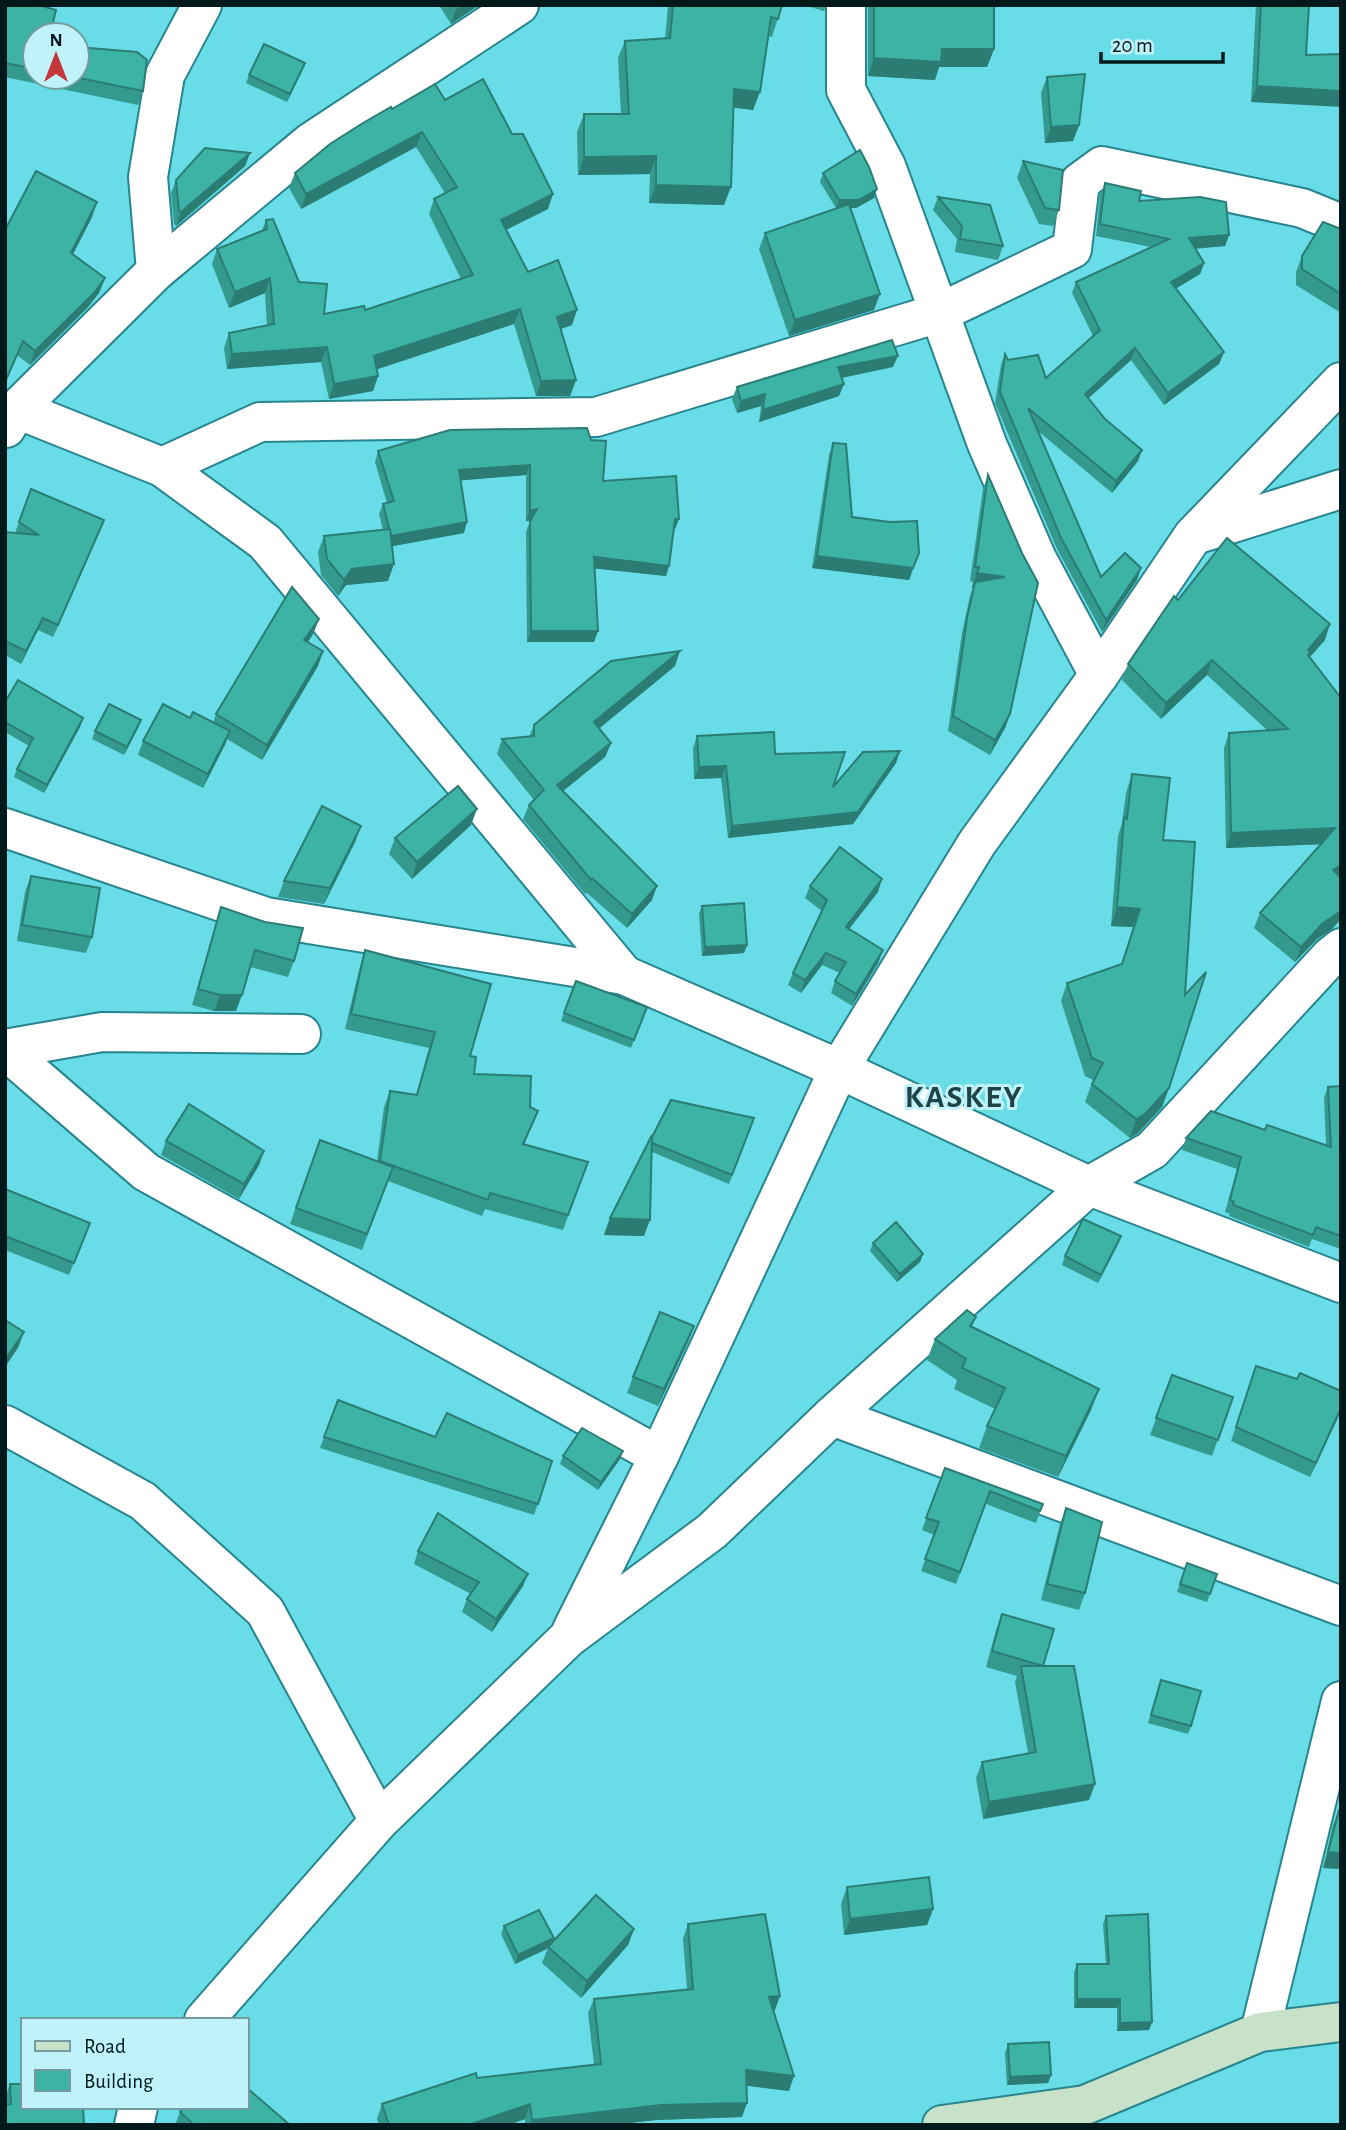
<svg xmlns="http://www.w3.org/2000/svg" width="1346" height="2130" viewBox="0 0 1346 2130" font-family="'Alegreya Sans',sans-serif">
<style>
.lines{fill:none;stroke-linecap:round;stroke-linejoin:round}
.minor-casing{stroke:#28858d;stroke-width:42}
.secondary-casing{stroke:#28858d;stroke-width:42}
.minor{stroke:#fff;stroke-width:38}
.secondary{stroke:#c8e2c9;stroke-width:38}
.wall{fill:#349a8e}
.shaded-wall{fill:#2b7d74}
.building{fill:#3db3a5;stroke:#2b7d74;stroke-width:2}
.labels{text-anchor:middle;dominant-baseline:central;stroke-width:6;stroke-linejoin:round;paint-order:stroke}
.district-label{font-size:32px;font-weight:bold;letter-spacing:2px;fill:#1f4448;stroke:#c0f3f9}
</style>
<rect width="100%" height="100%" fill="#68dce7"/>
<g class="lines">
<defs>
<g id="minor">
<polyline points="846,5 846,90 886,166 987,444 1037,559 1099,675"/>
<polyline points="156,271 311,142 519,5"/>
<polyline points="17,409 162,467 265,542 624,975"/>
<polyline points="6,428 17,409 156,271 148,177 165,75 202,5"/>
<polyline points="162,467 260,422 596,417 939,313 1072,249 1080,182 1102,166 1302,208 1341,224"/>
<polyline points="1198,534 1341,489"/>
<polyline points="5,828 266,917 624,975 839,1069 1089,1186 1341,1283"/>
<polyline points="5,1049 102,1032 301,1034"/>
<polyline points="5,1050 146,1172 659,1456"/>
<polyline points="832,1416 1341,1606"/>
<polyline points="5,1425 143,1501 265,1611 379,1821"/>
<polyline points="572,1630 659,1456 839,1069 977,843 1099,675 1193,536 1341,382"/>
<polyline points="204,2020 379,1821 568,1638 712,1531 832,1416 1089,1186 1152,1150 1331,956 1341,948"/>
<polyline points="1260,2032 1341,1701"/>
<polyline points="134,2125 138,2107"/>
</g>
<polyline id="secondary" points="942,2125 1085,2105 1260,2032 1341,2022"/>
</defs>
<use href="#minor" class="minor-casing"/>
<use href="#secondary" class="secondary-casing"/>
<use href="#minor" class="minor"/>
<use href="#secondary" class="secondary"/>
</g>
<g class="wall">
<polygon points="5,5 35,35 35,77 77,77 143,91 138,105 5,77"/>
<polygon points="439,5 479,5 451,24"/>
<polygon points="668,5 782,5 772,37 768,36 753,110 734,107 724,205 649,203 650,174 578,175 577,132 584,114 621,114 618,58 625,41 665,39"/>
<polygon points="803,5 826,5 824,11"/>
<polygon points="868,5 994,5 994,49 987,67 939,67 935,80 868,76"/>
<polygon points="1256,5 1309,5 1306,55 1251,102"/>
<polygon points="305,63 287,102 246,83 249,75"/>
<polygon points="1047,77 1079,125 1073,141 1045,143 1041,93"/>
<polygon points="445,100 548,209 506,229 528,272 572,325 561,329 576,380 570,396 536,396 514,324 377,369 378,376 373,391 329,399 321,362 227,369 224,348 229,333 267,326 265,293 229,308 212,264 217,249 262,230 266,220 299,282 324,314 365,310 461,279 429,214 434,199 445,193 416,147 301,209 289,188 295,173 392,109"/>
<polygon points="250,153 245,166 176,226 174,224 171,193 176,180"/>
<polygon points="1023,161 1059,210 1053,226 1039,224 1017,178"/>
<polygon points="823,173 874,198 856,208 851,208 874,310 789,336 759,249 765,233 839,208 836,208 820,182"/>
<polygon points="1105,183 1139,201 1229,235 1225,246 1195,249 1204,263 1200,274 1176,288 1224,352 1219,364 1164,405 1131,360 1088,398 1105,419 1142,450 1138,461 1112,493 1038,431 1101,577 1137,580 1102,632 1057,549 995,403 1001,365 1005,354 1008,360 1046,378 1093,336 1072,293 1076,282 1151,247 1096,236 1100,195"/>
<polygon points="938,197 1003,246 998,260 955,252 957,239 933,210"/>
<polygon points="92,217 73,254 105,278 99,293 88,307 30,365 18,356 5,230"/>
<polygon points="1341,229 1341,313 1296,285 1296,272 1302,256"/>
<polygon points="893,367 842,378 839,396 759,422 761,406 737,413 732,399 737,387"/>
<polygon points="450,430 603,481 675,529 674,530 669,566 666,576 594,568 594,642 527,642 526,532 530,521 526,521 526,475 460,480 464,533 392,546 388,581 346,585 338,596 321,575 318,552 324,536 383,530 379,514 383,504 387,503 375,462 378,451"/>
<polygon points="833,443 852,517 919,553 909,580 812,568 829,455"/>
<polygon points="988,475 1010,714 1005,728 990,755 948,731 962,633 970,596 973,588 972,588 973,582 970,581 983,489"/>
<polygon points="31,489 104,520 53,637 38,630 21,664 5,655 5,532 15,533"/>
<polygon points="1178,600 1325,640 1309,658 1340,877 1333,928 1317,939 1295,962 1254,928 1260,913 1321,844 1226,848 1224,748 1229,733 1267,730 1207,675 1161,719 1122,680 1128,664"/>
<polygon points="319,619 313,634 308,642 323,651 318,666 262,760 227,739 203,788 138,755 143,741 190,718 213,723 216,714"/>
<polygon points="675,666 599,728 611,743 605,757 563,791 652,900 627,928 587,893 585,894 523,819 529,805 534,800 497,754 502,739 529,737 534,725"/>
<polygon points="5,702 83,718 80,727 44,793 14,777 17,769 29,746 5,732"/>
<polygon points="141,720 138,728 124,755 92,739 95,731"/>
<polygon points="697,736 775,754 833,786 896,763 853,824 728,838 721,778 694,779 693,748"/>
<polygon points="1132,774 1163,840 1169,1088 1162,1107 1138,1133 1130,1138 1085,1102 1093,1080 1085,1076 1061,1001 1067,983 1121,965 1133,927 1111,926 1118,836 1122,823 1126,793"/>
<polygon points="471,825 412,879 389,854 395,838"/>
<polygon points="361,826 355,842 324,904 278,897 284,881"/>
<polygon points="31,876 92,937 86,953 17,941 25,892"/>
<polygon points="810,886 878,892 849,929 883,950 878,963 852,1006 831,993 835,981 840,973 822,965 801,993 788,985 793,973 822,911 805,898"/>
<polygon points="702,906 747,945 744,953 702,956 699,914"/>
<polygon points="221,907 294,961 288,977 250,967 236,1011 214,1011 192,1005 216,923"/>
<polygon points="365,950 470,1056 474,1074 538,1111 524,1144 588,1162 563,1230 485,1209 482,1216 388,1181 362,1250 290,1224 320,1140 377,1161 384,1107 390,1091 416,1095 429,1048 345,1029 360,966"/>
<polygon points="576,981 647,1007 631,1048 561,1021"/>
<polygon points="1341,1086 1341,1249 1312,1239 1309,1247 1229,1216 1230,1214 1225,1212 1237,1169 1182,1150 1186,1138 1265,1130 1326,1145 1324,1098 1328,1087"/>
<polygon points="754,1118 729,1184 652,1152 644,1236 604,1235 610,1218 652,1137"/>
<polygon points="166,1141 264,1151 259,1165 239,1199 161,1155"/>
<polygon points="5,1189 90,1223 69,1275 5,1250"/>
<polygon points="873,1243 923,1254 920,1262 897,1282 870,1251"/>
<polygon points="1118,1244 1098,1283 1062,1265 1065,1256"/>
<polygon points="976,1317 972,1327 1091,1410 1058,1477 979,1448 987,1426 995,1409 954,1389 957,1380 927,1360 935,1339"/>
<polygon points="694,1326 688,1342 658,1406 627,1393 633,1377"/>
<polygon points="1256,1366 1341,1411 1310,1477 1231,1441"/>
<polygon points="1172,1375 1233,1397 1212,1456 1150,1435"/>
<polygon points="338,1400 435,1437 552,1461 534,1515 320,1448"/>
<polygon points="623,1451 620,1459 598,1490 560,1464 563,1456"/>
<polygon points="945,1468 1043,1504 1036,1523 986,1504 956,1584 921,1571 934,1535 922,1530"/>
<polygon points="1066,1508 1085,1593 1079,1610 1041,1600 1060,1524"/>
<polygon points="418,1551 523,1586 492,1632 462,1612 467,1599 471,1594 414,1564"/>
<polygon points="1187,1563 1217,1574 1207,1602 1177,1592"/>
<polygon points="1002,1614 1043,1666 1089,1800 983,1819 976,1778 982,1762 1028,1753 1015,1682 1017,1676 986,1667 996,1630"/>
<polygon points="1161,1680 1191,1726 1188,1734 1148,1723"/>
<polygon points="1339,1810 1341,1869 1323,1868 1333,1825"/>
<polygon points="847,1887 933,1909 927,1925 844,1935 841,1904"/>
<polygon points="1106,1916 1152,2022 1149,2030 1117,2031 1117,2008 1074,2008 1074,1972 1077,1964 1106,1964 1103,1924"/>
<polygon points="688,1924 775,2010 774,2011 789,2091 747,2085 742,2117 656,2120 611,2125 525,2125 525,2119 508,2125 379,2125 377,2119 382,2104 477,2078 594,2064 588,2013 594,1999 687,1989 683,1939"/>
<polygon points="504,1926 552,1943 634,1929 628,1945 581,1998 542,1963 548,1948 515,1964 501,1934"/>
<polygon points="1008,2044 1051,2075 1048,2083 1007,2085 1005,2053"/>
<polygon points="10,2084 84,2125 5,2125 5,2098"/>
<polygon points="180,2112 290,2125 175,2125"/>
</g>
<g class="shaded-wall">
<polygon points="462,5 479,5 451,24 456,9"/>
<polygon points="942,49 994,49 987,67 939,67 935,80 868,76 874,58"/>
<polygon points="305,63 302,71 287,102 290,94"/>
<polygon points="1257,86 1341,91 1341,107 1251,102"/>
<polygon points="734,89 760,92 753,110 728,107"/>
<polygon points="1079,125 1073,141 1045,143 1051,127"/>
<polygon points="422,132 416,147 301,209 306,194"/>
<polygon points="250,153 245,166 176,226 181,212"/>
<polygon points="656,156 650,174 578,175 584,157"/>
<polygon points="656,185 731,187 724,205 649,203"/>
<polygon points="877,189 874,198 856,208 836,208 839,200"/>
<polygon points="553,194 548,209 496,235 501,220"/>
<polygon points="97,202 92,217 66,268 71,253"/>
<polygon points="1229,235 1225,246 1185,249 1189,238"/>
<polygon points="1204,263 1200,274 1167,294 1171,282"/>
<polygon points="105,278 99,293 88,307 30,365 35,351"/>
<polygon points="270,278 265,293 229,308 235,292"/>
<polygon points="880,294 874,310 789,336 795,320"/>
<polygon points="520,309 514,324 369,372 374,356"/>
<polygon points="577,310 572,325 552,332 557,317"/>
<polygon points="327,347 321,362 227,369 232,354"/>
<polygon points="1135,348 1131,360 1081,405 1085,394"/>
<polygon points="1224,352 1219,364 1164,405 1168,393"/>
<polygon points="898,356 893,367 834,379 838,367"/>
<polygon points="378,376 373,391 329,399 334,384"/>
<polygon points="576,380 570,396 536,396 541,381"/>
<polygon points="844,384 839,396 759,422 763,410"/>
<polygon points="765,394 761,406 737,413 741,401"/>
<polygon points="1142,450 1138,461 1112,493 1116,481"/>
<polygon points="530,465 526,475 455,481 459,470"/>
<polygon points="537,509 533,520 526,521 530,511"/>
<polygon points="675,519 679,519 675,529 671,530"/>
<polygon points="104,520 99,533 53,637 58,625"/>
<polygon points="467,522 464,533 388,547 391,536"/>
<polygon points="817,556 913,568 909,580 812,568"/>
<polygon points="594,557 669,566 666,576 590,568"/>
<polygon points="394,564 388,581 346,585 338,596 344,580 352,569"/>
<polygon points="1141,568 1137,580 1102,632 1106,620"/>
<polygon points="977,573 1005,577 975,582 973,588 972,588"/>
<polygon points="43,618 38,630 21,664 26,651"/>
<polygon points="319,619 313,634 299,655 304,640"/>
<polygon points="1330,624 1325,640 1308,659 1308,650"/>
<polygon points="531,631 598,631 594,642 527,642"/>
<polygon points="323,651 318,666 262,760 267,745"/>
<polygon points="680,651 675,666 589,737 594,722"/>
<polygon points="1212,660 1207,675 1161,719 1166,703"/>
<polygon points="1010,714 1005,728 990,755 995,740"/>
<polygon points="83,718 80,727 44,793 47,785"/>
<polygon points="141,720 138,728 124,755 127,747"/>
<polygon points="230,731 225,745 203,788 208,774"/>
<polygon points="611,743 605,757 552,800 557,785"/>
<polygon points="900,751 896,763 853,824 728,838 732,826 858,812"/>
<polygon points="726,766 721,778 694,779 699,767"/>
<polygon points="477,809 471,825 412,879 417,862"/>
<polygon points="361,826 355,842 324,904 330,888"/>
<polygon points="1335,828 1329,844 1226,848 1231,833"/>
<polygon points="1341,865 1341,877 1328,885 1333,870"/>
<polygon points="882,879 878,892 841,939 846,927"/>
<polygon points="657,886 652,900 627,928 632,914"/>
<polygon points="1117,907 1140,909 1133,927 1111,926"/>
<polygon points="1341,911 1341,919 1333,928 1317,939 1295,962 1301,947 1323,923"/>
<polygon points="747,945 744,953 702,956 705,947"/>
<polygon points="883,950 878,963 852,1006 856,994"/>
<polygon points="826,953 822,965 801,993 805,980"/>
<polygon points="220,995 242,995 236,1011 214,1011"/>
<polygon points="1169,1088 1162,1107 1138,1133 1130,1138 1136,1119"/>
<polygon points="538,1111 532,1126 517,1160 523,1144"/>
<polygon points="264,1151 259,1165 239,1199 244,1184"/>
<polygon points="610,1218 650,1220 644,1236 604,1235"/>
<polygon points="1121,1236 1118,1244 1098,1283 1101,1275"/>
<polygon points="923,1254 920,1262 897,1282 900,1274"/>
<polygon points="694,1326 688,1342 658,1406 664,1389"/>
<polygon points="24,1332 18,1348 5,1367 5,1360"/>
<polygon points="1099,1389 1091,1410 1058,1477 1066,1456"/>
<polygon points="1341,1408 1341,1411 1310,1477 1316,1463"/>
<polygon points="623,1451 620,1459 598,1490 601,1482"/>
<polygon points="528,1574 523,1586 492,1632 496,1619"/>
<polygon points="1095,1784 1089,1800 983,1819 989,1802"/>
<polygon points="1328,1852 1341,1853 1341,1869 1323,1868"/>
<polygon points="933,1909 927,1925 844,1935 850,1919"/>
<polygon points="634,1929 628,1945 581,1998 587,1981"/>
<polygon points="554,1938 551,1947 515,1964 518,1955"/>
<polygon points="780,1996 775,2010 764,2012 769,1997"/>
<polygon points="1077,1999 1120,1999 1117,2008 1074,2008"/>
<polygon points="1152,2022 1149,2030 1117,2031 1120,2023"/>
<polygon points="746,2070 794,2076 789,2091 741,2085"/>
<polygon points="1051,2075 1048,2083 1007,2085 1010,2077"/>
<polygon points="747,2103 742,2117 656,2120 611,2125 530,2125 532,2120 661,2105"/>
<polygon points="530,2104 525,2119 508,2125 469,2125"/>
</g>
<g class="building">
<polygon points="5,5 38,5 56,10 50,35 35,35 35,69 5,63"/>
<polygon points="673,5 782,5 778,19 771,17 760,92 734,89 731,187 656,185 656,156 584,157 584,114 629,114 625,41 670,38"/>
<polygon points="874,5 994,5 994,49 942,49 941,62 874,58"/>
<polygon points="1261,5 1309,5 1306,55 1341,54 1341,91 1257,86"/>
<polygon points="264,44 305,63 290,94 249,75"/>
<polygon points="77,47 137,52 147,60 143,91 74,77 77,77"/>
<polygon points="1085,74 1079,125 1051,127 1047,77"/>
<polygon points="483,79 512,134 523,134 553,194 501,220 528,272 558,260 577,310 557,317 576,380 541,381 520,309 374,356 378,376 334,384 327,347 232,354 229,333 274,324 270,278 235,292 217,249 267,229 266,220 273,219 299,282 327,284 324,314 364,306 365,310 473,275 434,199 457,187 422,132 306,194 295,173 330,144 363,123 391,107 392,109 435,84 445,100"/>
<polygon points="205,148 250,153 181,212 179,211 176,180"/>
<polygon points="860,150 869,167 877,189 859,200 839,200 823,173"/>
<polygon points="1023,161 1063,170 1059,210 1045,208"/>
<polygon points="36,171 97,202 71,253 105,278 94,293 35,351 23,341 5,382 5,230"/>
<polygon points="1105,183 1141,191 1139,201 1200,197 1226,202 1229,235 1189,238 1204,263 1171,282 1224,352 1168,393 1135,348 1085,394 1105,419 1142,450 1116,481 1028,408 1101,577 1125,553 1141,568 1106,620 1061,538 1000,392 1005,354 1008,360 1038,355 1046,378 1100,330 1076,282 1169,239 1100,224"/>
<polygon points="938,197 990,205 1003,246 960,239 962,226"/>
<polygon points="849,204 880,294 795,320 765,233"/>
<polygon points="1323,222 1341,229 1341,294 1302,269 1302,256"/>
<polygon points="892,340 898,356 838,367 844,384 763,410 765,394 741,401 737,387"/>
<polygon points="587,428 591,440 606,441 603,481 676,476 679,519 675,519 669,566 594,557 598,631 531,631 530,521 537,509 530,511 530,465 459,470 467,522 391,536 383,504 394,501 378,451 450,430"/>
<polygon points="833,443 846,444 852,517 890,522 917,521 919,553 913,568 817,556"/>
<polygon points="988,475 1022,553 1038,583 1010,714 995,740 953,716 967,618 975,582 1005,577 977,573 979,567 975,567"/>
<polygon points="31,489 104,520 58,625 43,618 26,651 5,641 5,532 39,535 19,522"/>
<polygon points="390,529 394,564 352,569 344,580 327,559 324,536"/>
<polygon points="1227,538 1330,624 1308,650 1311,652 1308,655 1341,698 1341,865 1333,870 1341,878 1341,911 1323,923 1301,947 1260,913 1335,828 1231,833 1229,733 1288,729 1212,660 1166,703 1128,664 1174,596 1178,600"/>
<polygon points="292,587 319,619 304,640 323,651 267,745 216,714"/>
<polygon points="680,651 594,722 611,743 557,785 657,886 632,914 592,878 591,880 529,805 544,790 502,739 534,736 534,725 611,661"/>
<polygon points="18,680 83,718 47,785 17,769 33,738 5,722 5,702"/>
<polygon points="109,704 141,720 127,747 95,731"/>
<polygon points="163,704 190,718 193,712 230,731 208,774 143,741"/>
<polygon points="774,732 775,754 845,752 833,787 863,752 900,751 858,812 732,826 726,766 699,767 697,736"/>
<polygon points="1132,774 1170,778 1163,840 1195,842 1185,995 1206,972 1169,1088 1145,1114 1136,1119 1092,1084 1103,1063 1092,1058 1067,983 1122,964 1140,909 1117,907 1124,817 1127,819"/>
<polygon points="458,786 477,809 417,862 395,838"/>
<polygon points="322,806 361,826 330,888 284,881"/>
<polygon points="840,847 882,879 846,927 883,950 856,994 835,981 846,962 826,953 805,980 793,973 827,900 810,886"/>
<polygon points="31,876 100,888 92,937 22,925"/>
<polygon points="744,903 747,945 705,947 702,906"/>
<polygon points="221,907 265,922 303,928 294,961 255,950 242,995 220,995 198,989"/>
<polygon points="365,950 491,984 470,1056 476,1057 474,1074 531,1076 530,1107 538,1111 523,1144 588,1162 568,1215 490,1193 488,1200 380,1161 390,1091 417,1095 435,1032 351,1014"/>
<polygon points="576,981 647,1007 634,1040 564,1013"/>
<polygon points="1341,1086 1341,1236 1316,1227 1313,1235 1233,1205 1234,1202 1230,1200 1241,1157 1186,1138 1211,1111 1265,1130 1267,1125 1331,1147 1328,1087"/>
<polygon points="671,1100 754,1118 732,1175 652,1143 652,1137"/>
<polygon points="189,1104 264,1151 244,1184 166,1141"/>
<polygon points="652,1135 650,1220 610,1218"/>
<polygon points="320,1140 393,1167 367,1234 296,1208"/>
<polygon points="5,1189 90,1223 74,1263 5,1236"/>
<polygon points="1083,1219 1121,1236 1101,1275 1065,1256"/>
<polygon points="896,1222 923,1254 900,1274 873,1243"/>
<polygon points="967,1310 976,1317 970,1326 1099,1389 1066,1456 987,1426 1005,1388 962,1368 966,1359 935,1339"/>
<polygon points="660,1312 694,1326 664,1389 633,1377"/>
<polygon points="5,1320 24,1332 5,1360"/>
<polygon points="1256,1366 1297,1379 1300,1373 1341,1391 1341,1408 1316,1463 1236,1427"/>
<polygon points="1172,1375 1233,1397 1218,1440 1156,1418"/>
<polygon points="338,1400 435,1437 447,1413 552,1461 538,1504 324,1437"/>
<polygon points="582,1428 623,1451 601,1482 563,1456"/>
<polygon points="945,1468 1043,1504 1040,1511 990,1491 960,1572 925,1559 939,1522 926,1518"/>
<polygon points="1066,1508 1102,1522 1085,1593 1047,1584"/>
<polygon points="438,1513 528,1574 496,1619 467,1599 479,1582 418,1551"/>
<polygon points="1187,1563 1217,1574 1210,1594 1180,1584"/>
<polygon points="1002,1614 1054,1629 1043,1666 992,1651"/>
<polygon points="1021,1666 1074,1666 1095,1784 989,1802 982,1762 1036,1752"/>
<polygon points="1161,1680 1201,1691 1191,1726 1151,1715"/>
<polygon points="1339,1810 1341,1810 1341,1853 1328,1852"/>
<polygon points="929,1877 933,1909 850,1919 847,1887"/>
<polygon points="596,1895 634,1929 587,1981 548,1947"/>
<polygon points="539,1910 554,1938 518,1955 504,1926"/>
<polygon points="765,1914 780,1996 769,1997 794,2076 746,2070 747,2103 661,2105 532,2120 530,2104 469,2125 389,2125 382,2104 476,2073 477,2078 601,2064 594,1999 693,1989 688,1924"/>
<polygon points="1148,1914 1152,2022 1120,2023 1120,1999 1077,1999 1077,1964 1109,1964 1106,1916"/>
<polygon points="1049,2042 1051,2075 1010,2077 1008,2044"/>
<polygon points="10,2084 23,2084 23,2107 83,2107 84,2125 5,2125 5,2105 11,2104"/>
<polygon points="247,2088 290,2125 194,2125 180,2112 184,2107 247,2107"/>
</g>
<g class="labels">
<g class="district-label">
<text x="964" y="1097">KASKEY</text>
</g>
</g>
<rect width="1346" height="2130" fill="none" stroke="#01191b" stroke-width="14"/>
<rect x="21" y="2018" width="228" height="91" fill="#c0f3f9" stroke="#749ca0" stroke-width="2"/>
<rect x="35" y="2041" width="35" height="10" fill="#c8e2c9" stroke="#749ca0" stroke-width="2"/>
<text x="84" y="2053" font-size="21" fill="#01191b">Road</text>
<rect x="35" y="2070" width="35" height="21" fill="#3db3a5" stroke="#749ca0" stroke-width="2"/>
<text x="84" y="2088" font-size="21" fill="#01191b">Building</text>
<g transform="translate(56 56)"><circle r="33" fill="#c0f3f9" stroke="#749ca0" stroke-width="2"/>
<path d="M0-5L12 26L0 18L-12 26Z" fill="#c53639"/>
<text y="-10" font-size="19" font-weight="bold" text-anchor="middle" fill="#01191b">N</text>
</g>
<path d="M1101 52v10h122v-10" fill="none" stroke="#01191b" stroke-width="3.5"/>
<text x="1112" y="52" font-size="21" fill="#01191b" stroke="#c0f3f9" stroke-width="5" paint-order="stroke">20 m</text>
</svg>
